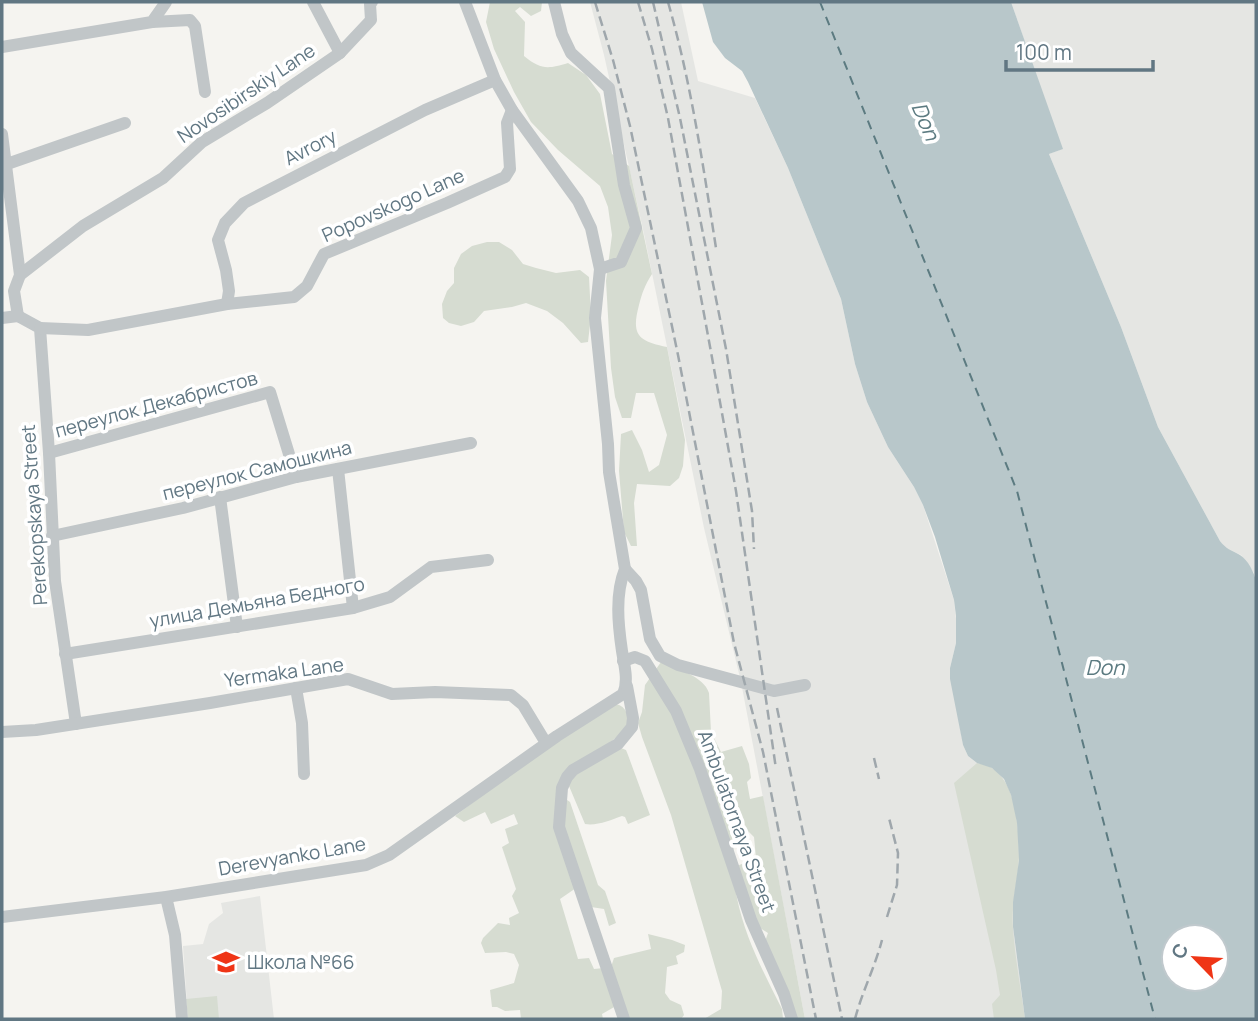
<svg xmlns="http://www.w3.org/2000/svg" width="1258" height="1021" viewBox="0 0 1258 1021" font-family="Manrope,sans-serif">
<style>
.built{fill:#e5e6e3}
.green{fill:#d6dcd1}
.water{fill:#b8c7ca;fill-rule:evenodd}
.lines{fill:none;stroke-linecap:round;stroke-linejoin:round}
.ferry{stroke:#5c7b81;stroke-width:2;stroke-dasharray:9 7;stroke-linecap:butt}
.street{stroke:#c1c6c8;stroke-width:12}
.rail{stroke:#9fa7ac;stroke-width:2.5;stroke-dasharray:10 5;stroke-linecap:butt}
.labels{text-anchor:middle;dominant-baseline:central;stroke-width:7;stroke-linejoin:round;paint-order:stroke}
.street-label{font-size:19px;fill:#617783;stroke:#fff}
.poi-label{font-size:19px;fill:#617783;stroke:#fff;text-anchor:start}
.water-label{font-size:21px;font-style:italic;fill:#5c7b81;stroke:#fff}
</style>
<rect width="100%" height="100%" fill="#f5f4f0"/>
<g class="built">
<polygon points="590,2 681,2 698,81 755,98 788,168 841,299 855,364 867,402 888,447 914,487 923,505 954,600 957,628 956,643 950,668 963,745 968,756 977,763 992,768 1013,902 1013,927 1025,1019 805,1019 741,682 704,528 644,234 604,55"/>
<polygon points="1011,2 1256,2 1256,581 1254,573 1241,555 1225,548 1220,541 1158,427 1121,327 1049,154 1062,149"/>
<polygon points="260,896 274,1019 188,1019 183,946 203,944 209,924 223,913 221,903"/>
</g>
<g class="green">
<path d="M490 2H542L541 11 531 16 520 7 515 11 525 22 524 56C541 70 548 69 568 63L586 75 600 94 612 154 629 166 652 274C645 285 642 293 639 305 631 335 638 341 667 347L685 440 683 466 679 478 670 486 637 484 634 503 637 546H631L624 532 619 471 621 434 632 430 642 450 649 472 659 465 667 435 654 393H636L631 418H622L615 397 611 368 606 281 612 235 608 207 600 186 558 150 531 122 514 92 494 49 486 22Z"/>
<polygon points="487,242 499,242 512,250 523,264 536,268 556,273 580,270 589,277 591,316 588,342 581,343 563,323 547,311 526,303 512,307 484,311 474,322 461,326 449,323 443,318 442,304 447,291 454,283 454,268 461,254 472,246"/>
<path d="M661 662C676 669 704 676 709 693L711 732 721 752 742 746 749 764 751 778 747 782 750 799 763 796 805 1019H792L763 947 768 933 757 926 737 866 756 858 754 837 747 830 741 814 735 817C734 844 731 872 737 898 745 938 764 973 782 1009L783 1019H704L721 1009 722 991 671 815 642 737 638 723 642 712 645 685Z"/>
<path d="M614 704C626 705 628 714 628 724L617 737 587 759 558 801 576 888 560 899 578 959 589 958 594 969 604 968 616 1006 602 1014 603 1019H521L520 1010 505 1011 497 1007H492L490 990 514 983 519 965 514 954 506 952 485 953 481 943 483 938 498 923 510 925 509 918 519 913 512 896 516 889 502 847 509 843 505 829 518 824 514 814 491 824 485 812 464 822 455 816 548 746Z"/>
<path d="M621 748 626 750 628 755 650 815 628 824 625 817 622 816C611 820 597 826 585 824L569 786 572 777Z"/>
<path d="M977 763C982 764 988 765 992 768 1017 783 1019 832 1019 858 1018 882 1011 904 1013 928 1015 958 1021 989 1025 1019H994L992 1004 1000 995 996 970 954 783Z"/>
<polygon points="567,800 570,802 598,885 605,891 616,923 609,926 604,909 591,907 562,819 565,801"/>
<polygon points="648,934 672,940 685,945 684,952 676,956 678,964 667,967 665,993 670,1000 681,1005 684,1015 681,1019 627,1019 611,967 614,958 651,949"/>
<polygon points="217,996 219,1019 188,1019 186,999"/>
</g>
<path class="water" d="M702 2H1011L1063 149 1049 154 1121 327 1158 427 1220 541C1226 549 1231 550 1240 555 1248 560 1254 572 1256 581V1019H1025L1013 927V902L1019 860 1017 823 1011 795 1004 779 992 768 977 763 968 756 963 745 950 679V668L956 643V616L954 600 935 537 923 505 914 487 888 447 867 402 855 364 841 299 788 168 748 82 742 71 725 58 713 42ZM1174 937H1216V979H1174Z"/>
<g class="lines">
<polyline class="ferry" points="820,2 1017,491 1155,1019"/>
<g class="street">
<polyline points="313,2 340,53"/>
<polyline points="554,2 562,34 571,53 609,88 624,185 636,228 621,262 600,269"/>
<polyline points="152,22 190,20 195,26 205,92"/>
<polyline points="2,47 152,22 166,2"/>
<polyline points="2,134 20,275 14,291 18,316"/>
<polyline points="7,164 125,123"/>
<polyline points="20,275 83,226 163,178 202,142 267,103 340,53 371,20 370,4 372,2"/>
<polyline points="227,304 229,291 226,270 218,240 225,223 244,203 425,110 495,80"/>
<polyline points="18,316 40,328 49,453 55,581 76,724"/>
<polyline points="2,318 18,316"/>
<polyline points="40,328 88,330 227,304 294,297 307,286 324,254 447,203 505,177 510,169 507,123 512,110"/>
<polyline points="49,453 270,392 296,477"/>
<polyline points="338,469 353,608"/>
<polyline points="220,497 237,627"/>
<polyline points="52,536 183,508 296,477 471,443"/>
<polyline points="625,569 636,581 641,590 650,639 660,656 678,665 774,691 805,685"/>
<polyline points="65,654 353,608 390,597 431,567 488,560"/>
<polyline points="623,661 635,657 645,661 676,711 700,769 751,920 784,994 792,1019"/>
<polyline points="296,688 302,723 304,774"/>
<polyline points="2,732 36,730 210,703 348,679 392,694 435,692 511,695 523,705 546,743"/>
<polyline points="166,897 175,935 182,1019"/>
<path d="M2 917 166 897 366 865 389 855 557 736 623 694C629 681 624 664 622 651 618 624 615 594 625 569L609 472 608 444 595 318 600 269 591 228 578 201 512 110 495 80 465 2"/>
<polyline points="624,1019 559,827 562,788 567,777 573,770 618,744 632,727 633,718 627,686"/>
</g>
<g class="rail">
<polyline points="595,2 613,60 630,126 678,355 734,643 763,752 816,1019"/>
<polyline points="638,2 652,49 668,118 711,352 736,491 776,769"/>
<polyline points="653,2 680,118 726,349 752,511 754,549"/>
<path d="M668 2C691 82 703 165 716 248"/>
<polyline points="777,708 842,1019"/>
<polyline points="874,758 879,779"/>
<polyline points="887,917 897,885 898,853 889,818"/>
<path d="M855 1019C862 992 875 967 882 940"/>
</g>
</g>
<defs>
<symbol id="school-bare" viewBox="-9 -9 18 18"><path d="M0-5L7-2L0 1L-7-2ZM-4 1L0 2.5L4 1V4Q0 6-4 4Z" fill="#ef3516" stroke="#fff" stroke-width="2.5" paint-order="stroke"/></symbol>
</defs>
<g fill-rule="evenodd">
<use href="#school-bare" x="207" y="943" width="38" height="38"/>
</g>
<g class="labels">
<g class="street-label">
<text transform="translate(246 93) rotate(-34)">Novosibirskiy Lane</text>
<text transform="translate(310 147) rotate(-27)">Avrory</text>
<text transform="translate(393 205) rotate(-24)">Popovskogo Lane</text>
<text transform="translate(156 404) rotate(-15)">переулок Декабристов</text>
<text transform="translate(257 470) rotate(-14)">переулок Самошкина</text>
<text transform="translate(34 515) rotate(-94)">Perekopskaya Street</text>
<text transform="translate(257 602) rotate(-10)">улица Демьяна Бедного</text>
<text transform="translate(284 672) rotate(-8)">Yermaka Lane</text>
<text transform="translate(737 821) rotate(70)">Ambulatornaya Street</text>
<text transform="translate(292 856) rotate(-10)">Derevyanko Lane</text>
</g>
<g class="poi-label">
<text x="247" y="962">Школа №66</text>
</g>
<g class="water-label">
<text transform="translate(926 121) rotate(67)">Don</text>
<text x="1105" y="667">Don</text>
</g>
</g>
<rect width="1258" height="1021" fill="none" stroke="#617783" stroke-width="7"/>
<g transform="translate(1195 958) rotate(295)"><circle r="33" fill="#ffffff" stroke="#c0c9cd" stroke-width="2"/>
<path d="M0-5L12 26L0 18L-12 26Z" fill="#ef3516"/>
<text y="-10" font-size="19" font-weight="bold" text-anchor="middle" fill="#617783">С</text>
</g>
<path d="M1006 60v10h147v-10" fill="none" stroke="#617783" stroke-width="3.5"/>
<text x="1016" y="60" font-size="21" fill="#617783" stroke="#ffffff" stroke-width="5" paint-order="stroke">100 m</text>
</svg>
